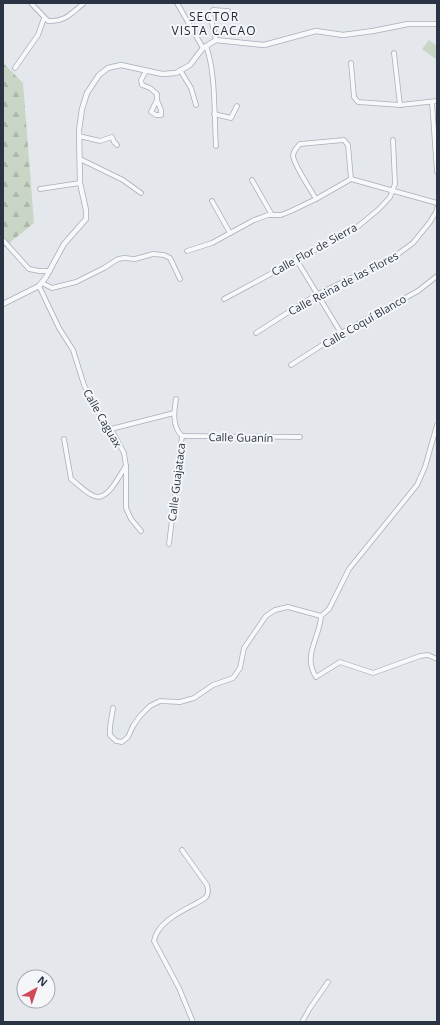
<svg xmlns="http://www.w3.org/2000/svg" width="440" height="1025" viewBox="0 0 440 1025" font-family="'Open Sans',sans-serif">
<style>
.green{fill:#c9d6c5}
.forest{fill:url(#forest-firs)}
.lines{fill:none;stroke-linecap:round;stroke-linejoin:round}
.minor-casing{stroke:#a9aeb7;stroke-width:5.5}
.tertiary-casing{stroke:#a9aeb7;stroke-width:6}
.minor{stroke:#f7f8fa;stroke-width:4}
.tertiary{stroke:#f7f8fa;stroke-width:4.5}
.labels{text-anchor:middle;dominant-baseline:central;stroke-width:4;stroke-linejoin:round;paint-order:stroke}
.street-label{font-size:11px;fill:#2b3445;stroke:#f4f6f9}
.neighbourhood-label{font-size:12px;letter-spacing:1px;fill:#1d2536;stroke:#f4f6f9}
</style>
<defs>
<pattern id="forest-firs" width="22" height="20" patternUnits="userSpaceOnUse"><rect width="22" height="20" fill="#c9d6c5"/><path d="M5 1l3.5 6h-7zM16 11l3.5 6h-7z" fill="#adb8ab"/></pattern>
</defs>
<rect width="100%" height="100%" fill="#e4e7ec"/>
<polygon class="green" points="429,40 437,46 437,60 422,49"/>
<polygon class="forest" points="3,63 23,83 34,223 3,248"/>
<g class="lines">
<defs>
<g id="minor">
<path d="M31 3 48 21C65 22 70 14 83 4"/>
<polyline points="177,3 203,48"/>
<polyline points="216,40 210,14 213,10 228,11"/>
<path d="M206 46C216 72 214 116 216 146"/>
<polyline points="394,53 400,105"/>
<polyline points="351,63 354,97 358,102 400,105 437,101"/>
<polyline points="15,68 38,35 44,18"/>
<polyline points="180,70 191,88 196,105"/>
<polyline points="146,71 141,80 142,85 150,88 157,94 157,100 151,112 156,115 161,115 161,110 157,100"/>
<polyline points="432,102 437,172"/>
<polyline points="214,114 231,118 237,106"/>
<polyline points="79,136 100,141 112,137 114,142 117,145"/>
<polyline points="80,159 123,180 141,193"/>
<polyline points="252,180 272,215"/>
<polyline points="40,189 80,183"/>
<path d="M316 199C311 190 293 164 293 155 294 151 296 148 300 144L344 140 348 145 351 179"/>
<polyline points="212,201 230,233"/>
<polyline points="3,240 29,269 39,271 50,271"/>
<polyline points="187,251 212,243 254,220 268,215 281,215 291,211 316,199 351,179 437,203"/>
<polyline points="296,259 341,333"/>
<polyline points="42,283 52,288 76,282 104,268 118,259 124,258 135,259 153,254 164,255 170,258 180,279"/>
<polyline points="39,286 59,328 73,350 84,385 102,419 111,429 124,453 126,466 126,508 131,519 141,531"/>
<polyline points="224,299 356,228 379,209 390,197 395,184 393,140"/>
<polyline points="256,333 301,304 318,294 391,259 413,243 430,222 436,212 437,208"/>
<polyline points="291,365 341,333 418,291 437,276"/>
<path d="M437 425 425 467 417 485 349 569 329 609 321 616C320 638 302 655 316 677L340 662 373 673 420 656 428 655 437 659"/>
<polyline points="111,429 174,413"/>
<polyline points="182,436 300,437"/>
<path d="M64 439 71 479C78 484 86 493 94 496 108 502 119 475 126 466"/>
<path d="M169 544 182 436C172 427 174 411 176 399"/>
<path d="M113 708C112 717 109 727 110 735L116 741 122 742 128 737 133 726 140 716 150 706 160 701 180 702 194 698 213 685 233 678 240 668 244 648 266 616 275 610 288 607 321 616"/>
<path d="M182 850 207 885C208 889 209 894 206 897 203 900 198 902 195 904 180 912 157 923 154 941L179 988 193 1022"/>
<polyline points="302,1022 310,1008 328,982"/>
</g>
<polyline id="tertiary" points="3,304 39,286 46,277 64,244 86,219 86,210 80,183 79,130 82,109 87,93 99,75 108,68 121,65 162,74 176,73 190,65 203,48 216,40 264,45 316,31 343,35 373,31 408,24 437,24"/>
</defs>
<use href="#minor" class="minor-casing"/>
<use href="#tertiary" class="tertiary-casing"/>
<use href="#minor" class="minor"/>
<use href="#tertiary" class="tertiary"/>
</g>
<g class="labels">
<g class="street-label">
<text transform="translate(314 249) rotate(-29)">Calle Flor de Sierra</text>
<text transform="translate(343 283) rotate(-28)">Calle Reina de las Flores</text>
<text transform="translate(364 321) rotate(-30)">Calle Coquí Blanco</text>
<text transform="translate(103 418) rotate(60)">Calle Caguax</text>
<text transform="translate(241 437) rotate(1)">Calle Guanín</text>
<text transform="translate(176 482) rotate(-83)">Calle Guajataca</text>
</g>
<g class="neighbourhood-label">
<text x="214" y="16">SECTOR<tspan x="214" dy="14">VISTA CACAO</tspan></text>
</g>
</g>
<rect width="440" height="1025" fill="none" stroke="#2b3445" stroke-width="8"/>
<g transform="translate(36 989) rotate(40)"><circle r="19" fill="#f4f6f9" stroke="#a4a8b1"/>
<path d="M0-3L7 15L0 10L-7 15Z" fill="#d1495b"/>
<text y="-6" font-size="11" font-weight="bold" text-anchor="middle" fill="#2b3445">N</text>
</g>
</svg>
